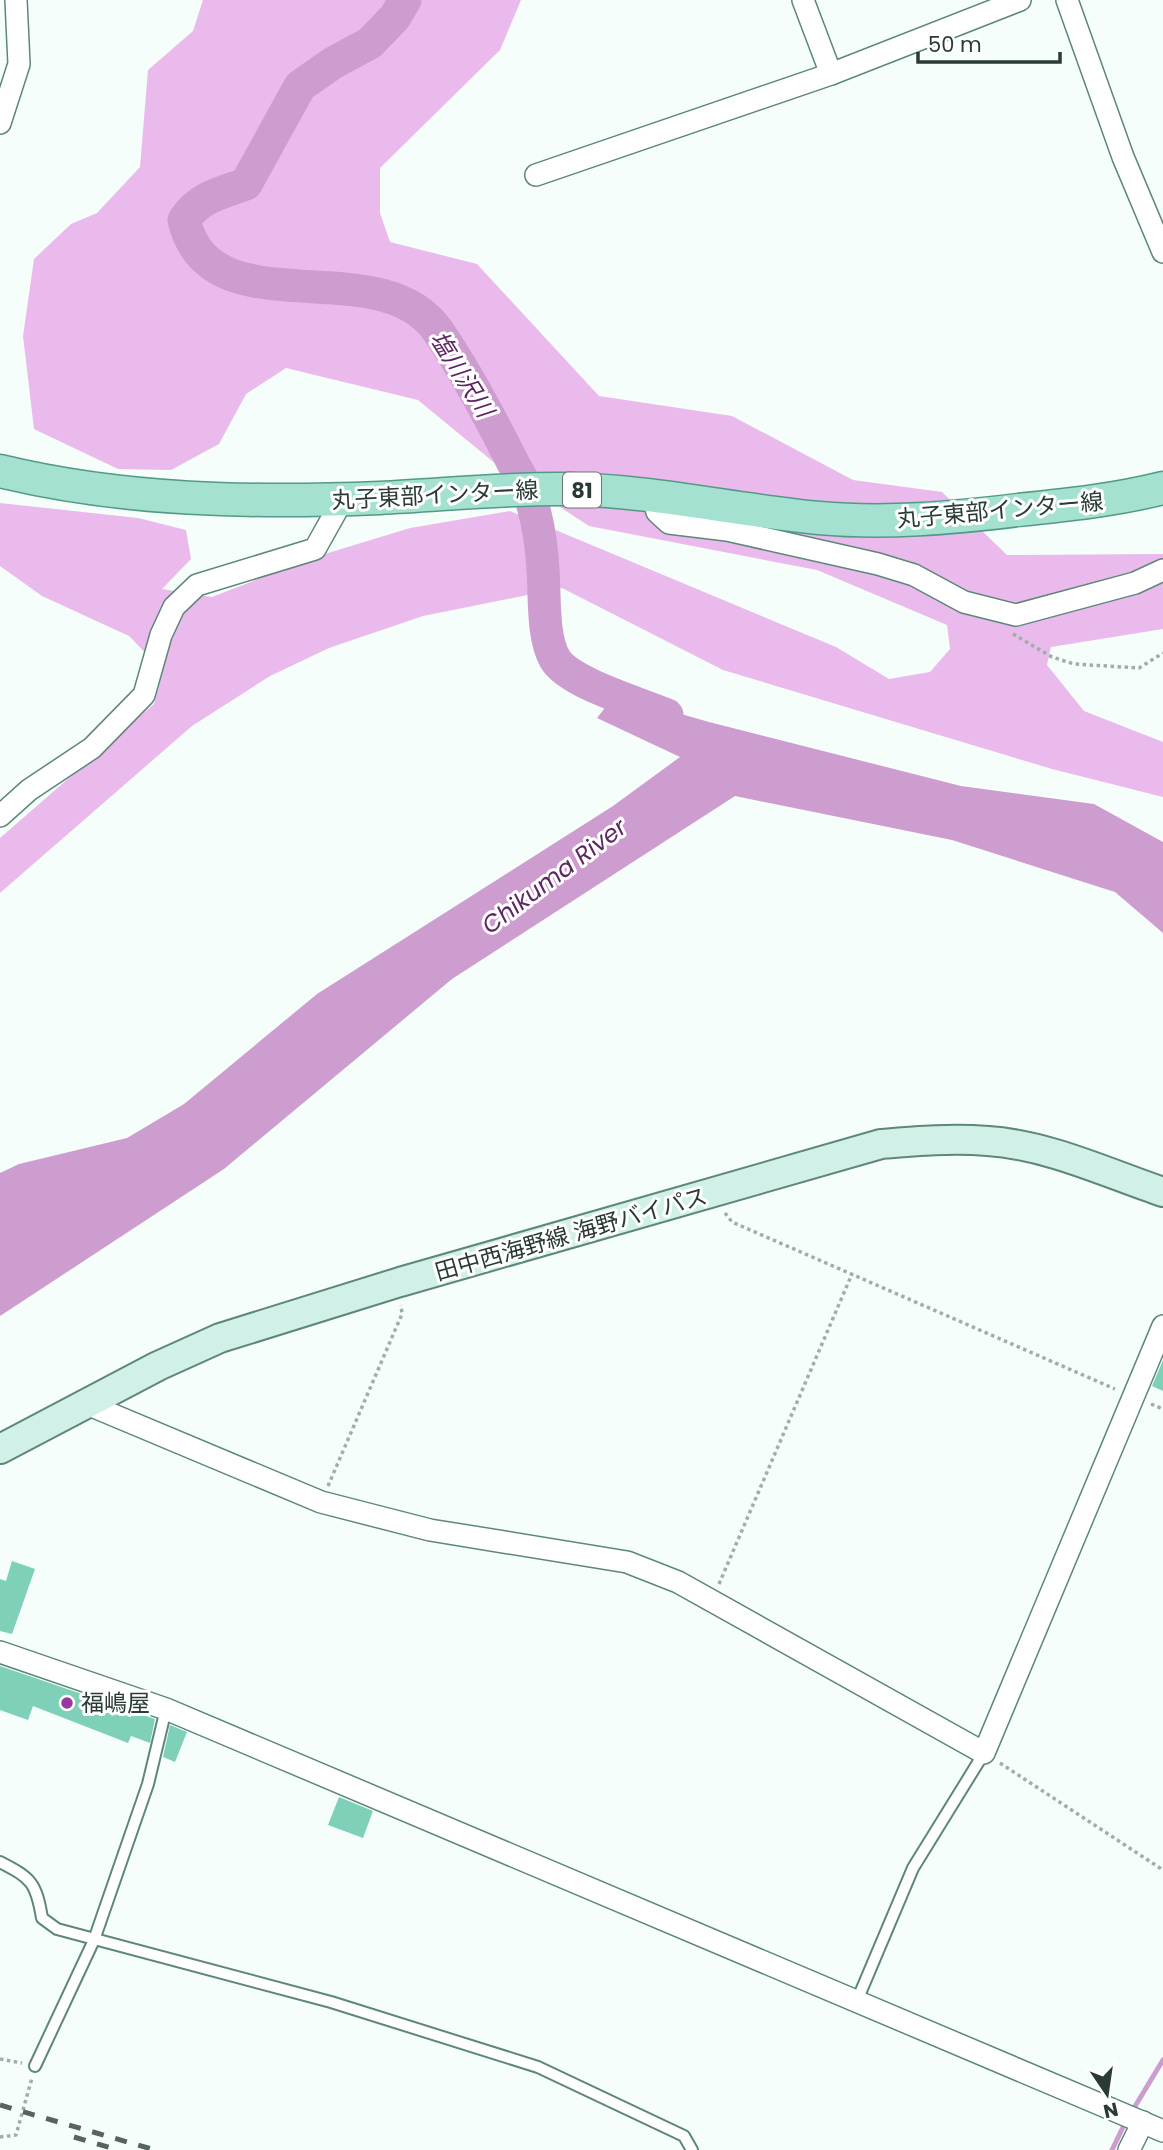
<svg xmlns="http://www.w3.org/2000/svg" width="1163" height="2150" viewBox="0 0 1163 2150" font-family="Poppins,'Noto Sans JP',sans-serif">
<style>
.forest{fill:#eabaed}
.water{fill:#cd9dd0}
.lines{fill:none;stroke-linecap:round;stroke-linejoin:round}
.stream{stroke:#cd9dd0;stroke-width:5}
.river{stroke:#cd9dd0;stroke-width:33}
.building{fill:#7ed0b8}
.lane-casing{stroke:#5e867a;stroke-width:14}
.street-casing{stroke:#5e867a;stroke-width:24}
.secondary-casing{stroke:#5e867a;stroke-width:32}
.primary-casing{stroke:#529a86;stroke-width:35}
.path{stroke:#a1ada8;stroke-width:3.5;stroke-dasharray:3.5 3.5;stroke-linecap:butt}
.lane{stroke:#fff;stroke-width:10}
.street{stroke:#fff;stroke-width:21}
.secondary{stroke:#d1f0e8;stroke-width:28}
.primary{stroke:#a4e1d0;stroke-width:32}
.rail{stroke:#55645f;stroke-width:5;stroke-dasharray:12 12;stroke-linecap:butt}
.poi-dot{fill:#9838a0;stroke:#fff;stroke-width:2.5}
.labels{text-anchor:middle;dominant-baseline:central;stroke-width:6;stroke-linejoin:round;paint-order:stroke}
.shield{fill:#fff;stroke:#6a7672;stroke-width:2}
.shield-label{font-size:21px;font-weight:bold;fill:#2a3b36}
.street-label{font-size:23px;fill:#2a3b36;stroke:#fff}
.poi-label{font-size:23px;fill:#2a3b36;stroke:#fff;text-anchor:start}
.water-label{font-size:24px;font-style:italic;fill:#5f2664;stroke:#fff}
</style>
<rect width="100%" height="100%" fill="#f5fefa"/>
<polygon class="forest" points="203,0 521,0 500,50 380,168 380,213 390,242 477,264 599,396 732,416 853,480 942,492 1007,555 1163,554 1163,629 1051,647 1047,665 1084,711 1163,742 1163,797 1052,769 723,670 562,588 423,616 329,648 270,676 192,726 0,893 0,838 154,704 163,671 129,636 42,596 0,566 0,503 138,518 186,530 191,559 162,589 212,597 315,557 410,528 510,511 836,647 889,679 930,672 950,649 947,625 817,570 589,526 502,469 418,400 286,368 246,394 219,444 171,470 118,469 34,429 23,336 34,259 71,224 97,213 140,167 148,70 193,31"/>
<polygon class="water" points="615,695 709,722 961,786 1094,804 1163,842 1163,933 1115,892 952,840 735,796 452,979 224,1169 0,1316 0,1173 19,1164 127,1138 184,1104 317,994 613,806 680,757 597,718"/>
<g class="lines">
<g class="stream">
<polyline points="1131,2113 1163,2060"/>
<polyline points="1112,2150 1126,2121"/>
</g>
<path class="river" d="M405 0 395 17 370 43 333 63 300 86 246 184C221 193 199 197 184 220 210 332 380 247 438 331 466 372 489 415 511 459 518 473 528 487 532 502 538 523 542 548 543 570 545 595 542 637 555 659 569 683 639 703 667 715"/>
</g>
<g class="building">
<polygon points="1163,1360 1163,1391 1152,1386"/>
<polygon points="12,1561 35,1569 12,1634 0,1631 0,1579 6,1581"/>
<polygon points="0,1666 155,1719 150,1743 131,1736 128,1743 33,1706 28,1720 0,1710"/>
<polygon points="170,1725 187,1732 175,1762 163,1757"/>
<polygon points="339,1797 373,1811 363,1838 328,1825"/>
</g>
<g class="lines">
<defs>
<g id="lane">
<path d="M0 1862C31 1878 36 1882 42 1918L57 1929 331 2002 538 2067 684 2136 692 2150"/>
<polyline points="856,2003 913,1868 984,1753"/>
<polyline points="35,2066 94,1940 148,1784 166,1709"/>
</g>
<g id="street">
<polyline points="803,0 831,74"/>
<polyline points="1067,0 1123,157 1163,252"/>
<polyline points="0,123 19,64 16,0"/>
<polyline points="536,175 831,74 1020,0"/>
<polyline points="653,495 657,512 669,523 727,530 878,564 914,575 964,602 1016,615 1135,583 1163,570"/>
<polyline points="0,816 29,790 92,748 144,695 161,635 174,607 197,585 315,549 343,499"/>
<polyline points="87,1404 321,1502 430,1530 627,1562 678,1582 984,1753 1163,1326"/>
<polyline points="0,1652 166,1709 1163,2131"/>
<polyline points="1129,2150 1143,2122"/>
</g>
<path id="secondary" d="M0 1449 158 1366 220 1338 400 1282 881 1144C917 1141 952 1138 988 1141 1048 1145 1107 1173 1163 1192"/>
<path id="primary" d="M0 471C124 501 252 503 380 498 442 495 505 488 568 489 652 491 735 510 819 518 885 524 952 518 1018 510 1067 505 1115 500 1163 488"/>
</defs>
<use href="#lane" class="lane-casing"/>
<use href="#street" class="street-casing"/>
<use href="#secondary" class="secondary-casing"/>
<use href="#primary" class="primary-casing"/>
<g class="path">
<polyline points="1013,634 1052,657 1074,664 1139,668 1163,653"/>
<polyline points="725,1213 732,1222 1115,1389"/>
<polyline points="1151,1404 1163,1409"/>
<polyline points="328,1486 402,1314 401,1305"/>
<polyline points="719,1584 852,1274"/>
<polyline points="1000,1763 1163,1870"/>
<polyline points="0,2059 22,2063"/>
<polyline points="0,2137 16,2135 32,2078"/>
</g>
<use href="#lane" class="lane"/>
<use href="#street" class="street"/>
<use href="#secondary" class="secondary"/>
<use href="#primary" class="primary"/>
<g class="rail">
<polyline points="0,2105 155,2150"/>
<polyline points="74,2137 118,2150"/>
</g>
</g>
<circle class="poi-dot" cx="67" cy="1703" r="7"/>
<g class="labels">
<rect class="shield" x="563" y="472.5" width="38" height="35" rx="5"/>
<g class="shield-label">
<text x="582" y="490">81</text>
</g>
<g class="street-label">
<text transform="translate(435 495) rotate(-3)">丸子東部インター線</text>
<text transform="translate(1000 510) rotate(-5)">丸子東部インター線</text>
<text transform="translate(571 1234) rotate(-16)">田中西海野線 海野バイパス</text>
</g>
<g class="poi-label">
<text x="81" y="1703">福嶋屋</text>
</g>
<g class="water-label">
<text transform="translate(462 374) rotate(58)">塩川沢川</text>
<text transform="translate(554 876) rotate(-37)">Chikuma River</text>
</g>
</g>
<g transform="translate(1107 2094) rotate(167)" stroke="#ffffff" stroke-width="5" paint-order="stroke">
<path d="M0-5L12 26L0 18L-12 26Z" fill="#2a3b36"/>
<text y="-10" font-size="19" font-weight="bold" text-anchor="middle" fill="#2a3b36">N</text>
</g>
<path d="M918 52v10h142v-10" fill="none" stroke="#2a3b36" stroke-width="3.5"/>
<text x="928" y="52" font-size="21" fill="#2a3b36" stroke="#ffffff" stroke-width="5" paint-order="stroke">50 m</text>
</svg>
